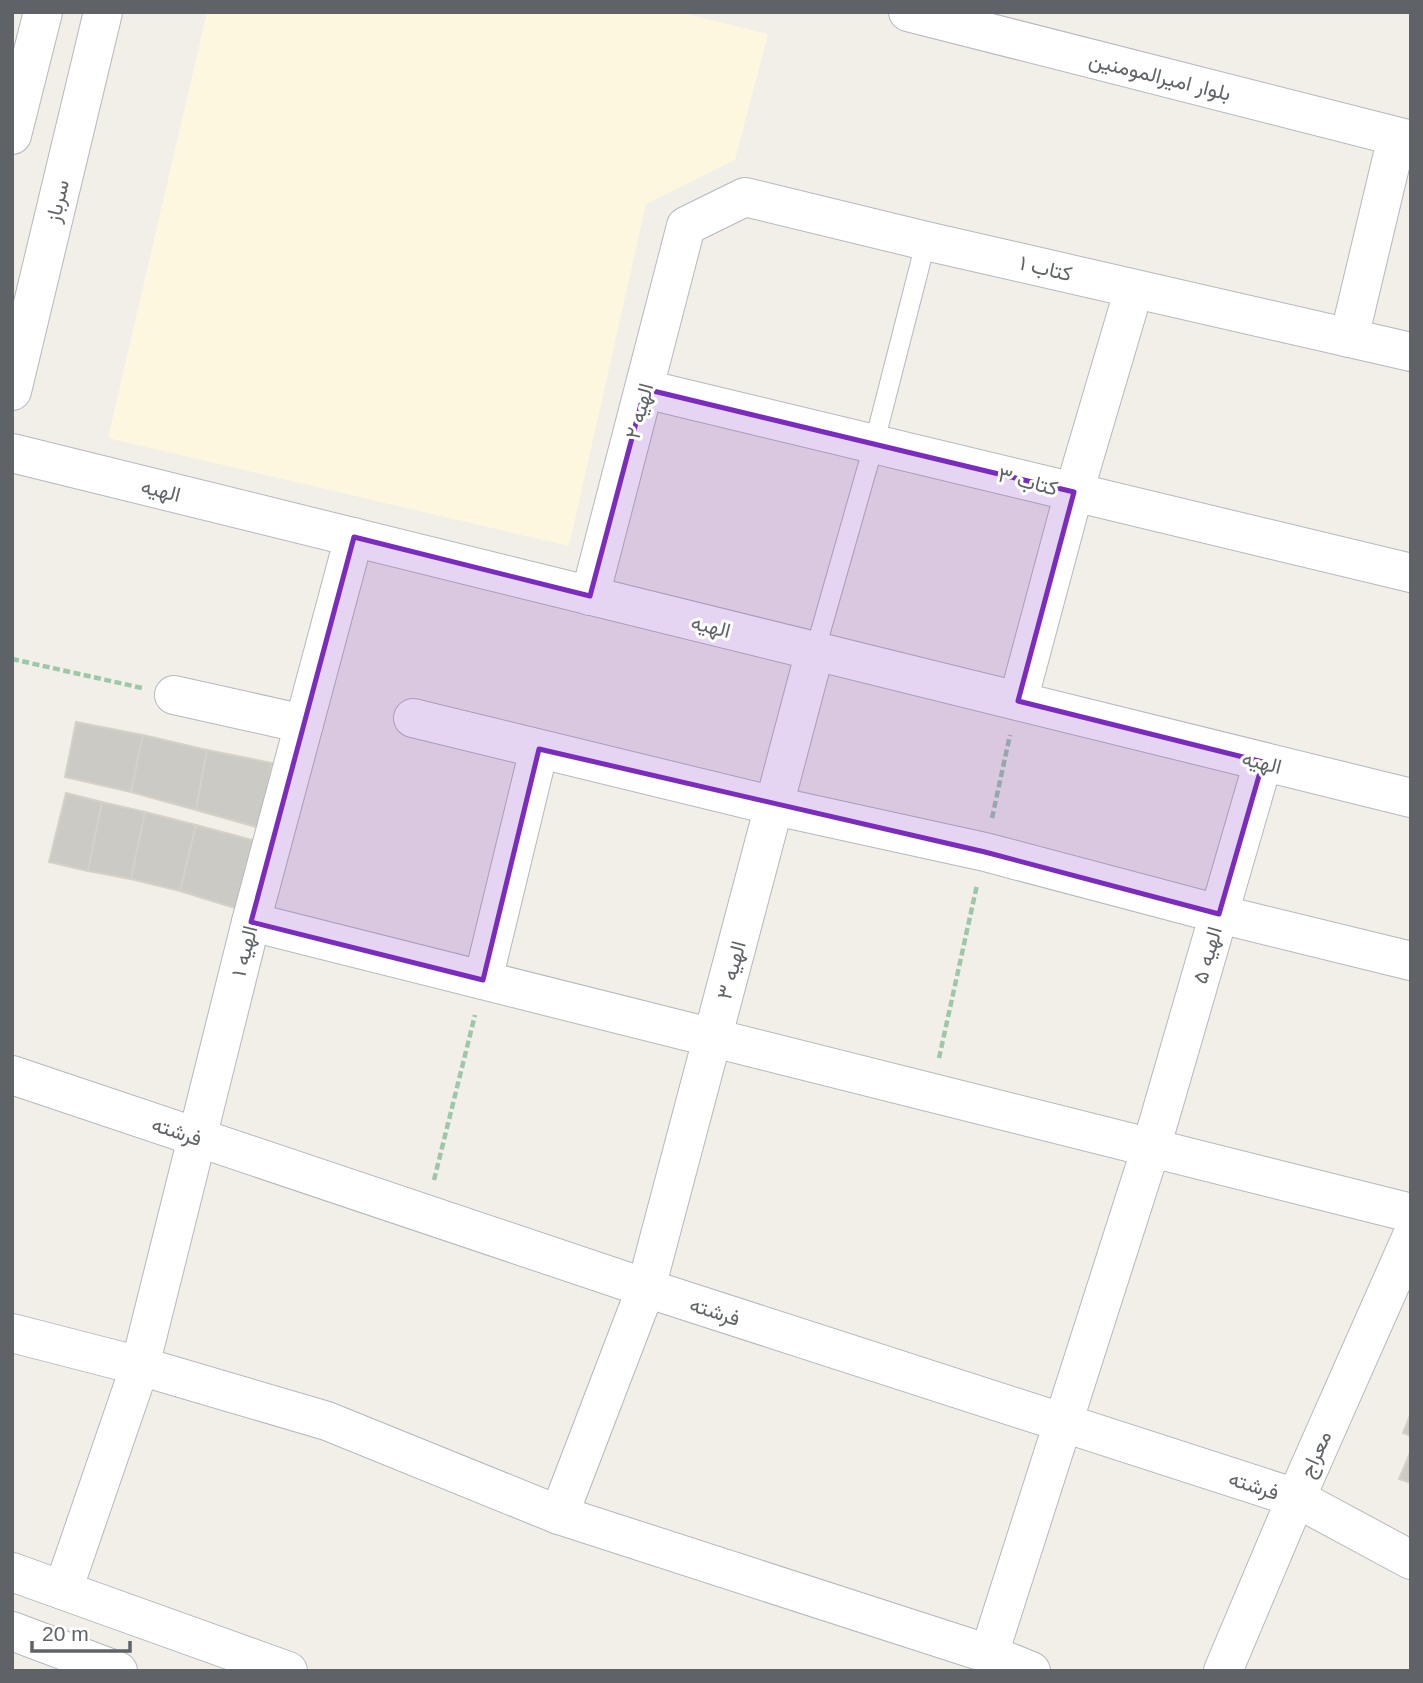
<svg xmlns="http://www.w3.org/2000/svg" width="1423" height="1683" viewBox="0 0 1423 1683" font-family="Arial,Vazirmatn,sans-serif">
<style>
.commercial{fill:#fef7e0}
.building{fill:#cccac5;stroke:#d6d1c6;stroke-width:2}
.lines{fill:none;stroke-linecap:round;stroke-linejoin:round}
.service-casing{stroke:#b5b8bc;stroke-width:21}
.minor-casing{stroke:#b5b8bc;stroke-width:40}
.tertiary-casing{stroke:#b5b8bc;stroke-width:40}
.path{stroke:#9cc7a9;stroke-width:4.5;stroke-dasharray:7 3.5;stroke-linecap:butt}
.service{stroke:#fff;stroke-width:19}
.minor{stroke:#fff;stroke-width:38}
.tertiary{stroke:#fff;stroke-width:38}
.marked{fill:#7b2cbf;fill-opacity:0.2;stroke:#7b2cbf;stroke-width:5;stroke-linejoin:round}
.labels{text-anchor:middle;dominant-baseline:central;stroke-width:6;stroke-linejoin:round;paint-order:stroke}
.street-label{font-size:21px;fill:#5f6368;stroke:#fff}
</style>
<rect width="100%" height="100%" fill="#f1efe8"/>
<polygon class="commercial" points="207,12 678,12 768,34 735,160 646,204 569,546 108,438"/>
<g class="building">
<polygon points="76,722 143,735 131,792 65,777"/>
<polygon points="143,735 207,750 196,810 131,792"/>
<polygon points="207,750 272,763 260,828 196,810"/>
<polygon points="66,793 102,802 88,871 49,862"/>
<polygon points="102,802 145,812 131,879 88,871"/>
<polygon points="145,812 196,825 180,891 131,879"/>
<polygon points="196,825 256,841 241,910 180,891"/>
<polygon points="1411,1413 1411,1436 1403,1433"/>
<polygon points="1411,1451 1411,1483 1399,1479"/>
</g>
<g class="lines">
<defs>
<polyline id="service" points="815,651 874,444 926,241"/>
<g id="minor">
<polyline points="1349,338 1397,137"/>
<polyline points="645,389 1411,573"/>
<polyline points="12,453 1411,798"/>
<polyline points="590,596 686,226 745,197 926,241 1411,352"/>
<polyline points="174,695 304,724"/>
<polyline points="1018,701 1074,492 1134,289"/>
<polyline points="413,718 775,806 985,852 1219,914 1411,961"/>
<polyline points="251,922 1411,1213"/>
<polyline points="483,980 539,749"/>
<polyline points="12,1075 646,1288 1296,1498 1411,1560"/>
<polyline points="12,1333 140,1366 327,1421 559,1515 989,1654 1031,1671"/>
<polyline points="559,1515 646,1288 815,651"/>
<polyline points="63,1590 140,1366 251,922 354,537"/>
<polyline points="989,1654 1151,1148 1263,762"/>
<polyline points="1223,1671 1296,1498 1411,1238"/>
</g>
<g id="tertiary">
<polyline points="908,12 1411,140"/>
<polyline points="12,135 43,12"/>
<polyline points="12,391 103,12"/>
<polyline points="12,1572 288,1671"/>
<polyline points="12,1631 118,1671"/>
</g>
</defs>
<use href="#service" class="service-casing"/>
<use href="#minor" class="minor-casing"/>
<use href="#tertiary" class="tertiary-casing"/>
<g class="path">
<polyline points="12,659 142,688"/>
<polyline points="992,818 1010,735"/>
<polyline points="939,1058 977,885"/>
<polyline points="434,1180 475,1015"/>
</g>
<use href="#service" class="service"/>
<use href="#minor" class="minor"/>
<use href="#tertiary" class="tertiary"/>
</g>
<path class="marked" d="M645 389 1074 492 1018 701 1263 762 1219 914 985 852 539 749 483 980 251 922 354 537 590 596Z"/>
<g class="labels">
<g class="street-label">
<text transform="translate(1160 76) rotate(14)">بلوار امیرالمومنین</text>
<text transform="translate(57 201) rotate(-77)">سرباز</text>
<text transform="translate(1046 268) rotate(13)">کتاب ۱</text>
<text transform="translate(639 411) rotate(-75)">الهیه ۲</text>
<text transform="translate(1028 481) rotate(14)">کتاب ۳</text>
<text transform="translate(161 490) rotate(14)">الهیه</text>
<text transform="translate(711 626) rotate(14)">الهیه</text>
<text transform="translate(1262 762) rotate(14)">الهیه</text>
<text transform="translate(244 951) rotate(-76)">الهیه ۱</text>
<text transform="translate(1207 955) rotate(-74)">الهیه ۵</text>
<text transform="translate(731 970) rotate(-75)">الهیه ۳</text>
<text transform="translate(177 1131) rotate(19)">فرشته</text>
<text transform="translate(715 1311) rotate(18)">فرشته</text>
<text transform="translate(1315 1454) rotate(-66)">معراج</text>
<text transform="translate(1254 1485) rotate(18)">فرشته</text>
</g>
</g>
<rect width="1423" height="1683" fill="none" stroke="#5f6368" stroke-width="28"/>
<path d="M32 1641v10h98v-10" fill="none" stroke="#5f6368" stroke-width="3.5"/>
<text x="42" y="1641" font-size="21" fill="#5f6368" stroke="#ffffff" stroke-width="5" paint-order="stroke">20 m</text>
</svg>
